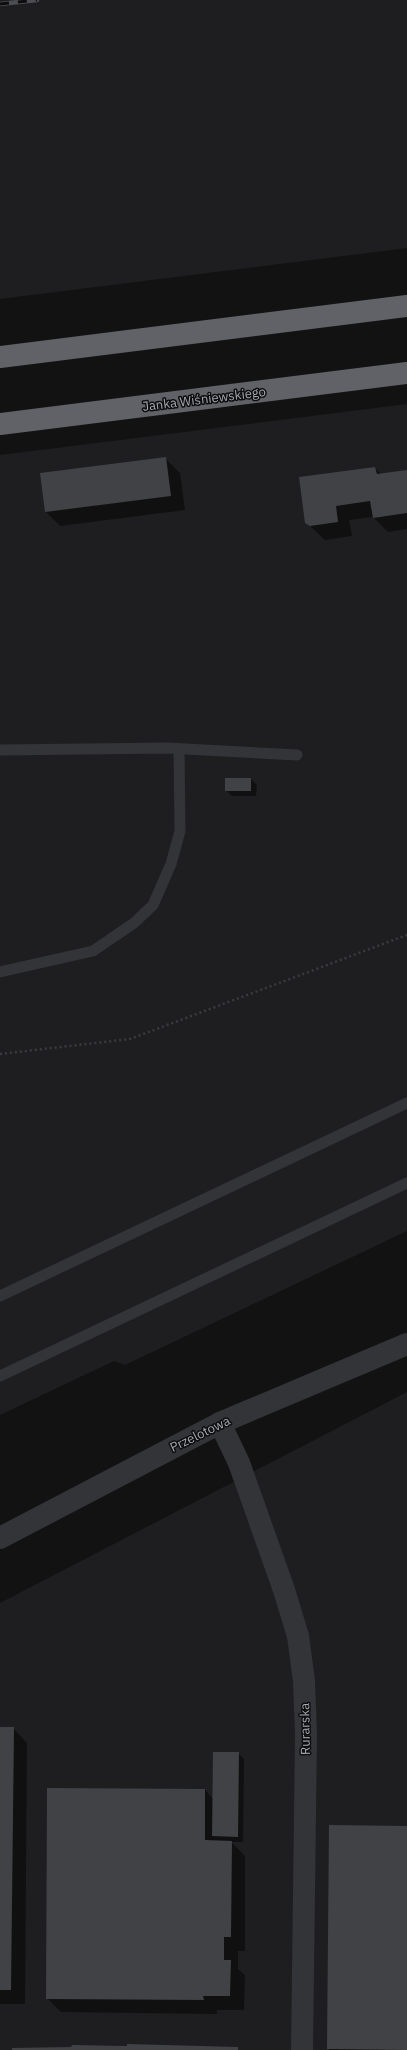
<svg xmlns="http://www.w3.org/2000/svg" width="407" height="2050" viewBox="0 0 407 2050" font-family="'IBM Plex Sans',sans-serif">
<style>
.built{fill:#1e1e20}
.shadow{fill:#0007}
.building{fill:#414246}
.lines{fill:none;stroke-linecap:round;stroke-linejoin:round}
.path{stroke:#393b3e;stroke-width:2.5;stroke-dasharray:2 3;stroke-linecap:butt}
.lane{stroke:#333437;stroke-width:11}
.street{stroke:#333437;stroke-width:22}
.highway{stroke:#606268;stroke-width:22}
.rail-casing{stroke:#4c4e52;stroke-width:4.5}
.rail{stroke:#0d0d0e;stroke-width:3;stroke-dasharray:9;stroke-linecap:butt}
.labels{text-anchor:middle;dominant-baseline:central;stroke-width:3;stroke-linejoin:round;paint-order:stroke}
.street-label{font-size:13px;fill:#a5a9b2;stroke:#0d0d0e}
</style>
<rect width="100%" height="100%" fill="#121213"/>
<g class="built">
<polygon points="0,0 407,0 407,248 0,299"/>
<polygon points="407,404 407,1231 125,1365 114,1361 0,1415 0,455"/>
<polygon points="407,1392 407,2050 0,2050 0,1603"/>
</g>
<g class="shadow">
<polygon points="166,459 180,473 185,510 60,526 46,512"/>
<polygon points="375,468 382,475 407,471 407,529 388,532 373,517 349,520 352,536 325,540 306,522"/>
<polygon points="251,779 257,785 256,796 232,796 226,790"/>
<polygon points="0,1728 13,1728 27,1743 25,2004 0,2004"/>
<polygon points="238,1753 244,1759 243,1842 231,1842 245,1856 245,1951 238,1951 238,1969 245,1975 244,2010 217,2010 217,2014 61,2012 47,1998 205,1790 213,1799"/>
<polygon points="407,1827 407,2050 330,2050 328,2049"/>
</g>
<g class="building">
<polygon points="166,457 171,496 45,512 40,473"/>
<polygon points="375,467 377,474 407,470 407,513 373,518 370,501 336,506 338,522 310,526 305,523 299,477"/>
<rect x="225" y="778" width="26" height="13"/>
<polygon points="0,1727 14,1727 11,1990 0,1990"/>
<polygon points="213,1752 239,1752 238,1837 212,1836"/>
<polygon points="47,1788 205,1789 205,1840 232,1841 231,1937 224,1937 224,1960 231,1960 230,1996 203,1996 204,2000 46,1999"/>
<polygon points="329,1825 407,1826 407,2050 327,2049"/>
<polygon points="127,2044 238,2047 238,2050 12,2050 12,2048 71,2047 72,2045 127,2046"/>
</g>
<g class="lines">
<polyline class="path" points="0,1054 130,1039 407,935"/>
<g class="lane">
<polyline points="0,750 167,748 297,755"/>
<polyline points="0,972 93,951 134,923 153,905 171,864 180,831 179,749"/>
<polyline points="0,1296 407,1103"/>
<polyline points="0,1376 407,1183"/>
</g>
<g class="street">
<polyline points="220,1423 239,1463 284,1590 298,1636 304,1681 306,1735 302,2050"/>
<polyline points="0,1538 220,1423 407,1344"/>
</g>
<g class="highway">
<polyline points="0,357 407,306"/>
<polyline points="0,424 407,373"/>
</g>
<defs>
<polyline id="rail" points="0,4 37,0"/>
</defs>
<use href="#rail" class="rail-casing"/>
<use href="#rail" class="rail"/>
</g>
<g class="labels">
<g class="street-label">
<text transform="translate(204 399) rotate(-7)">Janka Wiśniewskiego</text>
<text transform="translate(200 1434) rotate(-26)">Przelotowa</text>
<text transform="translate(305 1729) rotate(-91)">Rurarska</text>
</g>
</g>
</svg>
